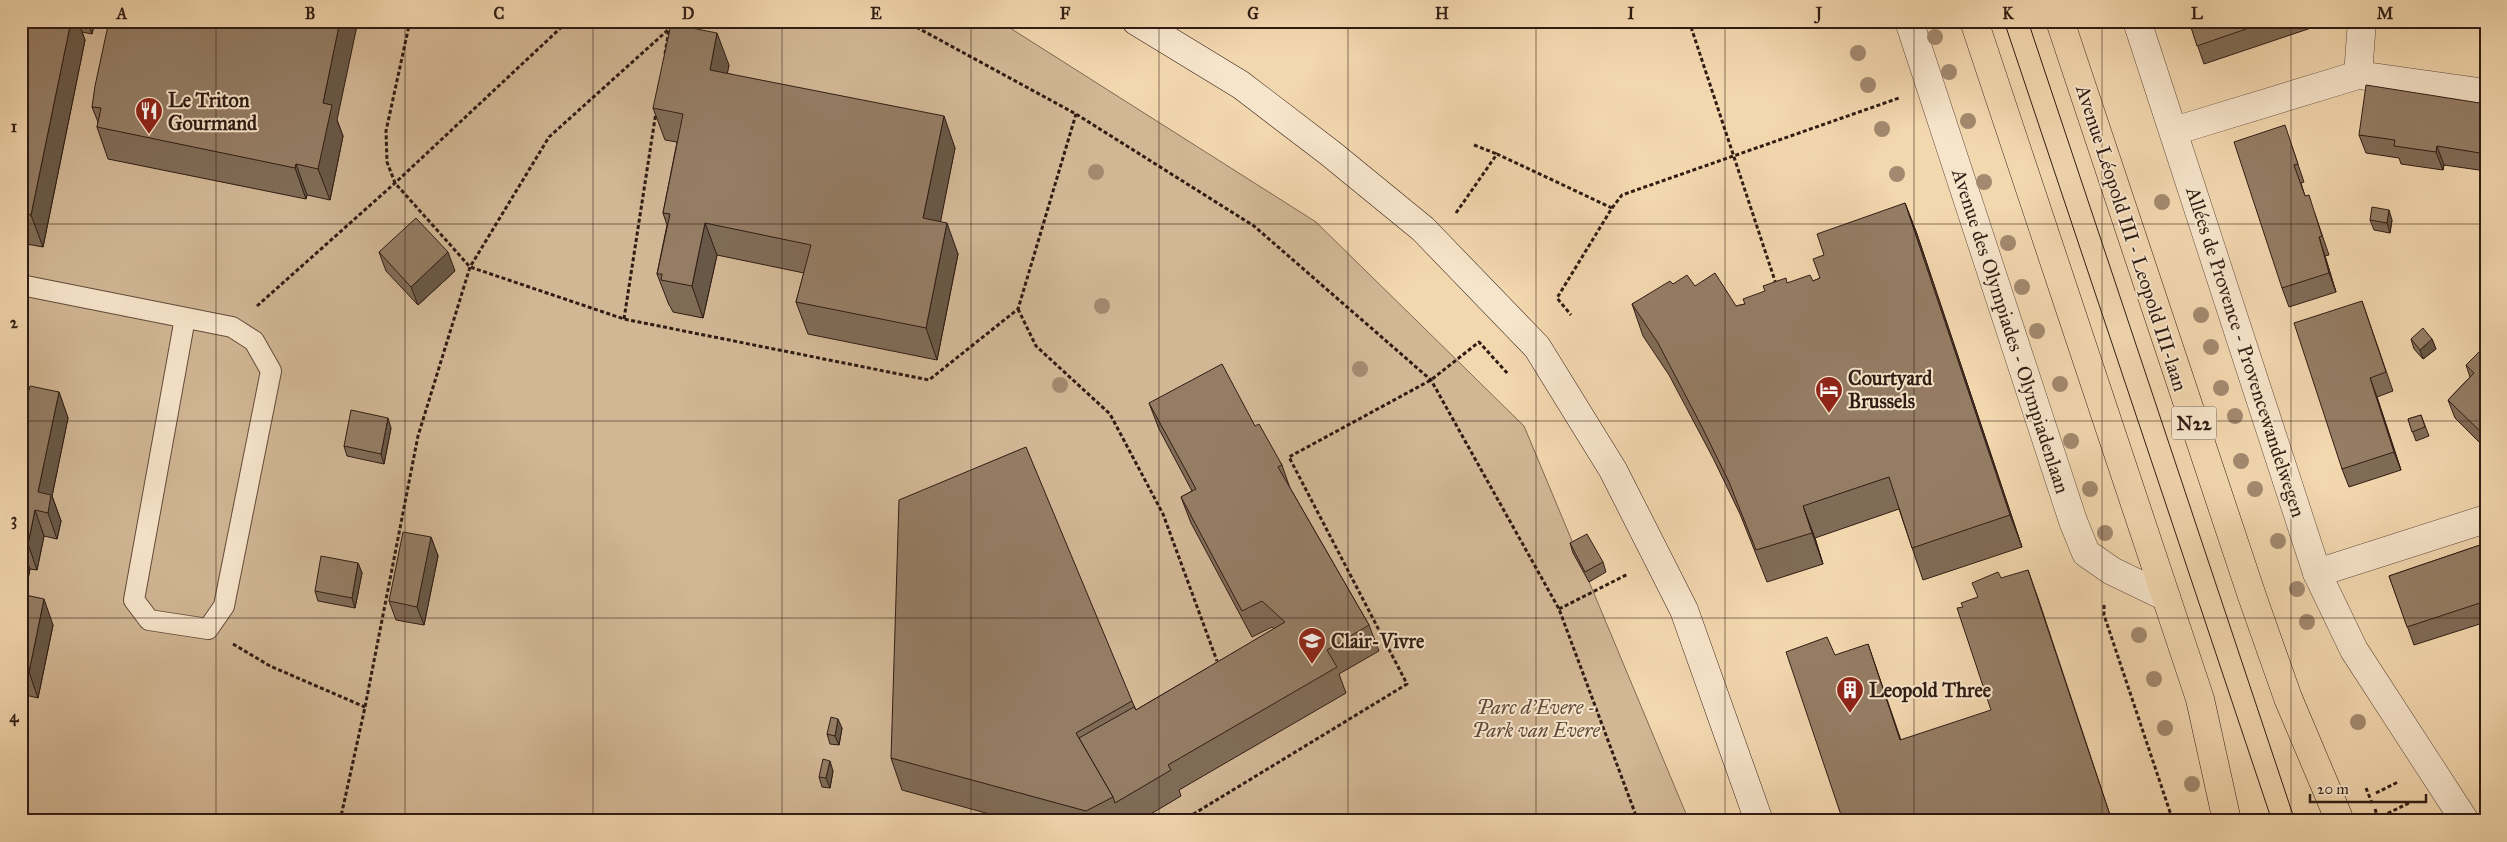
<svg xmlns="http://www.w3.org/2000/svg" width="2507" height="842" viewBox="0 0 2507 842" font-family="'IM FELL Great Primer',serif">
<style>
.green{fill:#d2b795;stroke:#816a54}
.lines{fill:none;stroke-linecap:round;stroke-linejoin:round}
.lane-casing{stroke:#614b3b;stroke-width:22}
.street-casing{stroke:#614b3b;stroke-width:29}
.secondary-casing{stroke:#301c14;stroke-width:29}
.primary-casing{stroke:#301c14;stroke-width:29}
.path{stroke:#301c14;stroke-width:3;stroke-dasharray:4 2.5;stroke-linecap:butt}
.lane{stroke:#f7e5cb;stroke-width:20}
.street{stroke:#f7e5cb;stroke-width:28}
.secondary{stroke:#f7e5cb;stroke-width:28}
.primary{stroke:#f3d7af;stroke-width:28}
.tram{stroke:#301c14;stroke-width:1}
.tree{fill:#a3896f}
.wall{fill:#806c57;stroke:#301c14}
.shaded-wall{fill:#685847;stroke:#301c14}
.building{fill:#957d65;stroke:#301c14}
.grid{fill:none;stroke:#301c14;stroke-width:1;stroke-opacity:0.55}
.labels{text-anchor:middle;dominant-baseline:central;stroke-width:4;stroke-linejoin:round;paint-order:stroke}
.shield{fill:#f7e5cb;stroke:#6c584b;stroke-width:1}
.shield-label{font-size:19px;font-weight:bold;fill:#301c14}
.poi-label{font-size:20px;font-weight:bold;fill:#301c14;stroke:#f7e5cb;text-anchor:start}
.street-label{font-size:20px;fill:#301c14;stroke:#f7e5cb}
.park-label{font-size:20px;font-style:italic;fill:#614a3b;stroke:#f7e5cb}
.neatline{fill:none;stroke:#301c14;stroke-width:2}
.grid-label{font-size:16px;text-anchor:middle;font-weight:bold;fill:#301c14}
</style>
<rect width="100%" height="100%" fill="#f3d7af"/>
<filter id="stains"><feTurbulence type="fractalNoise" baseFrequency=".004" numOctaves="4"/><feColorMatrix values="0 0 0 0 .2 0 0 0 0 .09 0 0 0 0 .02 0 0 0 .5 -.17"/></filter>
<radialGradient id="worn" r=".72"><stop offset=".6" stop-color="#630" stop-opacity="0"/><stop offset="1" stop-color="#630" stop-opacity=".3"/></radialGradient>
<polygon class="green" points="21,21 999,21 1316,222 1524,426 1689,821 21,821"/>
<g class="lines">
<defs>
<polyline id="lane" points="21,285 232,327 254,341 271,371 224,606 208,629 149,620 134,600 185,318"/>
<g id="street">
<polyline points="1909,21 2073,521 2086,553 2112,571 2166,597"/>
<polyline points="2137,21 2317,573 2354,650 2465,821"/>
<polyline points="2358,75 2362,21"/>
<polyline points="2174,131 2358,75 2486,93"/>
<polyline points="2317,573 2486,519"/>
</g>
<polyline id="secondary" points="1136,21 1241,85 1330,153 1423,229 1537,347 1613,470 1684,610 1759,821"/>
<g id="primary">
<polyline points="1974,21 2200,699 2227,821"/>
<polyline points="2060,21 2252,596 2288,698 2340,821"/>
</g>
</defs>
<use href="#lane" class="lane-casing"/>
<use href="#street" class="street-casing"/>
<use href="#secondary" class="secondary-casing"/>
<use href="#primary" class="primary-casing"/>
<g class="path">
<polyline points="410,21 386,131 387,162 395,183 470,267 624,319 929,380 1018,309 1076,114"/>
<polyline points="905,21 1076,114 1254,226 1431,380 1559,609 1638,821"/>
<polyline points="1689,21 1776,284"/>
<polyline points="665,54 669,29 674,21"/>
<polyline points="1474,145 1497,154"/>
<polyline points="1612,208 1622,195 1899,98"/>
<polyline points="1456,213 1497,154 1612,208 1557,298 1571,315"/>
<polyline points="257,306 395,183 568,21"/>
<polyline points="1018,309 1036,346 1110,414 1163,514 1217,661"/>
<polyline points="624,319 656,112"/>
<polyline points="2104,605 2104,615 2173,821"/>
<polyline points="1559,609 1628,574"/>
<polyline points="233,644 270,666 365,707"/>
<polyline points="2366,788 2372,803"/>
<polyline points="2376,793 2398,782"/>
<polyline points="2375,809 2378,818"/>
<polyline points="2376,819 2411,802"/>
<polyline points="340,821 365,707 418,436 470,267 549,137 669,29"/>
<polyline points="1182,821 1407,684 1289,457 1431,380 1479,342 1508,374"/>
</g>
<use href="#lane" class="lane"/>
<use href="#street" class="street"/>
<use href="#secondary" class="secondary"/>
<use href="#primary" class="primary"/>
<g class="tram">
<polyline points="2004,21 2272,821"/>
<polyline points="2028,21 2295,821"/>
</g>
</g>
<g class="tree">
<circle cx="1935" cy="37" r="8"/>
<circle cx="1858" cy="53" r="8"/>
<circle cx="1949" cy="72" r="8"/>
<circle cx="1868" cy="85" r="8"/>
<circle cx="1968" cy="121" r="8"/>
<circle cx="1882" cy="129" r="8"/>
<circle cx="1096" cy="172" r="8"/>
<circle cx="1897" cy="174" r="8"/>
<circle cx="1984" cy="182" r="8"/>
<circle cx="2162" cy="202" r="8"/>
<circle cx="2008" cy="243" r="8"/>
<circle cx="2022" cy="287" r="8"/>
<circle cx="1102" cy="306" r="8"/>
<circle cx="2201" cy="315" r="8"/>
<circle cx="2037" cy="331" r="8"/>
<circle cx="2211" cy="347" r="8"/>
<circle cx="1360" cy="369" r="8"/>
<circle cx="2060" cy="384" r="8"/>
<circle cx="1060" cy="385" r="8"/>
<circle cx="2221" cy="388" r="8"/>
<circle cx="2235" cy="416" r="8"/>
<circle cx="2071" cy="441" r="8"/>
<circle cx="2241" cy="461" r="8"/>
<circle cx="2090" cy="489" r="8"/>
<circle cx="2255" cy="489" r="8"/>
<circle cx="2105" cy="533" r="8"/>
<circle cx="2278" cy="541" r="8"/>
<circle cx="2297" cy="589" r="8"/>
<circle cx="2307" cy="622" r="8"/>
<circle cx="2139" cy="635" r="8"/>
<circle cx="2154" cy="679" r="8"/>
<circle cx="2358" cy="722" r="8"/>
<circle cx="2165" cy="728" r="8"/>
<circle cx="2192" cy="784" r="8"/>
</g>
<g class="wall">
<polygon points="21,21 95,21 92,34 82,32 85,40 43,247 21,243"/>
<polygon points="2189,21 2312,21 2314,27 2204,64"/>
<polygon points="729,65 727,73 955,148 940,221 958,254 937,360 808,334 796,302 804,273 717,255 703,318 673,312 670,306 669,305 657,274 667,225 663,213 677,142 665,140 653,108"/>
<polygon points="2486,104 2486,171 2444,165 2443,170 2401,164 2399,158 2366,153 2359,135"/>
<polygon points="92,107 337,120 343,136 330,200 307,195 306,199 108,159 97,127 98,122"/>
<polygon points="2291,144 2304,182 2301,183 2305,196 2315,214 2329,255 2325,256 2336,292 2289,307 2282,288"/>
<polygon points="1905,203 1917,234 2022,547 1923,580 1899,509 1815,538 1823,564 1767,582 1740,514 1713,458 1669,375 1643,336 1632,304 1673,284 1695,286 1736,306 1745,304 1788,283 1813,281 1820,278 1824,255"/>
<polygon points="2370,220 2392,220 2390,233 2374,230"/>
<polygon points="379,252 455,271 418,305 386,271"/>
<polygon points="2362,301 2393,391 2377,397 2401,470 2349,487 2342,469"/>
<polygon points="2411,339 2432,339 2436,349 2423,359 2414,349"/>
<polygon points="2486,345 2486,449 2455,418 2448,400 2470,377 2466,365"/>
<polygon points="59,392 68,418 52,496 61,521 57,539 44,536 37,570 30,569 25,595 53,625 38,698 21,694 21,393 28,394"/>
<polygon points="1149,403 1255,426 1282,465 1290,488 1369,625 1379,651 1339,674 1346,693 1179,790 1181,796 1139,821 1015,821 902,790 891,758 1132,701 1136,710 1274,629 1272,627 1252,637 1191,523 1181,497 1192,491 1159,429"/>
<polygon points="2421,415 2429,436 2416,441 2408,419"/>
<polygon points="391,428 384,464 347,456 344,446"/>
<polygon points="431,537 438,556 424,625 396,620 389,601"/>
<polygon points="1570,543 1603,562 1606,572 1589,582 1573,553"/>
<polygon points="2486,543 2486,622 2414,645 2389,576"/>
<polygon points="358,563 362,573 355,608 318,601 315,591"/>
<polygon points="842,728 839,745 830,744 827,734"/>
<polygon points="833,771 830,788 822,787 819,777"/>
</g>
<g class="shaded-wall">
<polygon points="71,21 78,21 85,40 43,247 31,215"/>
<polygon points="89,21 95,21 92,34 88,24"/>
<polygon points="340,21 358,21 337,120 343,136 330,200 318,169 323,103"/>
<polygon points="717,33 729,65 722,101 710,70"/>
<polygon points="944,116 955,148 935,250 923,218"/>
<polygon points="2437,146 2444,165 2443,170 2436,152"/>
<polygon points="296,164 307,195 306,199 295,168"/>
<polygon points="1905,203 1917,234 2022,547 2010,515"/>
<polygon points="2389,210 2392,220 2390,233 2387,223"/>
<polygon points="705,223 717,255 703,318 692,286"/>
<polygon points="947,223 958,254 937,360 926,328"/>
<polygon points="2319,237 2325,256 2336,292 2329,273"/>
<polygon points="448,252 455,271 418,305 411,287"/>
<polygon points="2432,339 2436,349 2423,359 2420,350"/>
<polygon points="2370,378 2377,397 2401,470 2394,452"/>
<polygon points="59,392 68,418 52,496 61,521 57,539 48,513 38,492"/>
<polygon points="388,418 391,428 384,464 381,454"/>
<polygon points="1803,506 1815,538 1823,564 1812,533"/>
<polygon points="35,510 44,536 37,570 28,544"/>
<polygon points="431,537 438,556 424,625 417,607"/>
<polygon points="21,545 30,569 21,612"/>
<polygon points="358,563 362,573 355,608 352,598"/>
<polygon points="2028,570 2039,601 2112,821 2110,821"/>
<polygon points="44,599 53,625 38,698 29,672"/>
<polygon points="1868,644 1912,772 1900,740"/>
<polygon points="838,719 842,728 839,745 835,736"/>
<polygon points="830,761 833,771 830,788 826,778"/>
</g>
<g class="building">
<polygon points="21,21 71,21 31,215 21,213"/>
<polygon points="78,21 89,21 88,24 78,22"/>
<polygon points="109,21 340,21 323,103 332,105 318,169 296,164 295,168 97,127 101,108 92,107 95,86"/>
<polygon points="2189,21 2269,21 2197,46"/>
<polygon points="671,24 717,33 710,70 944,116 923,218 947,223 926,328 796,302 811,245 705,223 692,286 661,280 662,274 657,274 670,214 663,213 683,114 653,108"/>
<polygon points="2366,85 2486,104 2486,154 2437,146 2436,152 2394,146 2395,140 2359,135"/>
<polygon points="2285,125 2298,164 2294,165 2305,196 2309,195 2322,236 2319,237 2329,273 2282,288 2234,142"/>
<polygon points="1905,203 2010,515 1912,548 1889,477 1803,506 1812,533 1756,550 1729,482 1702,427 1658,343 1632,304 1670,281 1673,284 1687,275 1695,286 1715,273 1736,306 1745,304 1743,299 1765,291 1763,286 1786,278 1787,283 1810,275 1813,281 1820,278 1813,259 1824,255 1817,234"/>
<polygon points="2372,207 2389,210 2387,223 2370,220"/>
<polygon points="416,218 448,252 411,287 379,252"/>
<polygon points="2362,301 2386,372 2370,378 2394,452 2342,469 2294,323"/>
<polygon points="2423,328 2432,339 2420,350 2411,339"/>
<polygon points="2486,345 2486,433 2484,435 2448,400 2474,373 2466,365"/>
<polygon points="1222,364 1255,426 1259,424 1282,465 1278,467 1369,625 1327,650 1337,667 1168,765 1171,770 1115,803 1113,797 1079,738 1134,707 1136,710 1285,622 1262,601 1242,611 1181,497 1196,489 1149,403"/>
<polygon points="30,386 59,392 38,492 51,495 48,513 35,510 28,544 21,543 21,393 28,394"/>
<polygon points="351,410 388,418 381,454 344,446"/>
<polygon points="2421,415 2425,427 2412,432 2408,419"/>
<polygon points="1026,447 1132,701 1076,733 1113,797 1086,811 891,758 899,500"/>
<polygon points="403,532 431,537 417,607 389,601"/>
<polygon points="1587,534 1603,562 1585,572 1570,543"/>
<polygon points="2486,543 2486,601 2407,627 2389,576"/>
<polygon points="321,556 358,563 352,598 315,591"/>
<polygon points="2028,570 2109,812 2110,821 1843,821 1786,652 1827,637 1835,655 1868,644 1900,740 1991,710 1957,608 1963,607 1961,603 1978,597 1972,583 1998,572 2001,578"/>
<polygon points="21,594 44,599 29,672 21,670"/>
<polygon points="831,717 838,719 835,736 827,734"/>
<polygon points="823,759 830,761 826,778 819,777"/>
</g>
<path class="grid" d="M216 21V821M405 21V821M593 21V821M782 21V821M971 21V821M1159 21V821M1348 21V821M1536 21V821M1725 21V821M1914 21V821M2102 21V821M2291 21V821M21 224H2486M21 421H2486M21 618H2486"/>
<defs>
<symbol id="restaurant-pin" viewBox="-11 -11 22 30"><path d="M0 17L-7.5 6A9.5 9.5 0 1 1 7.5 6Z" fill="#8f2418" stroke="#f7e5cb"/><path d="M-5-6h1v4h1v-4h1v4h1v-4h1v5L-1.5 .5V6h-2V.5L-5-1ZM5-6V6H3V1.5H1.5Q1.5-4 5-6Z" fill="#fff"/></symbol>
<symbol id="hotel-pin" viewBox="-11 -11 22 30"><path d="M0 17L-7.5 6A9.5 9.5 0 1 1 7.5 6Z" fill="#8f2418" stroke="#f7e5cb"/><path d="M-6-4.5h1.5V1H6V5H4.5V3h-9V5H-6ZM-4 0a1.8 1.8 0 1 1 3.6 0ZM.5 0V-2.5h3Q6-2.5 6 0Z" fill="#fff"/></symbol>
<symbol id="school-pin" viewBox="-11 -11 22 30"><path d="M0 17L-7.5 6A9.5 9.5 0 1 1 7.5 6Z" fill="#8f2418" stroke="#f7e5cb"/><path d="M0-5L7-2L0 1L-7-2ZM-4 1L0 2.5L4 1V4Q0 6-4 4Z" fill="#fff"/></symbol>
<symbol id="building-pin" viewBox="-11 -11 22 30"><path d="M0 17L-7.5 6A9.5 9.5 0 1 1 7.5 6Z" fill="#8f2418" stroke="#f7e5cb"/><path d="M-4-6H4V6H1V3H-1V6H-4ZM-2.5-4.3h1.7v1.8h-1.7ZM.8-4.3h1.7v1.8H.8ZM-2.5-1h1.7V.8h-1.7ZM.8-1h1.7V.8H.8Z" fill="#fff"/></symbol>
</defs>
<g fill-rule="evenodd">
<use href="#restaurant-pin" x="133" y="95" width="32" height="43"/>
<use href="#hotel-pin" x="1813" y="374" width="32" height="43"/>
<use href="#school-pin" x="1296" y="625" width="32" height="43"/>
<use href="#building-pin" x="1834" y="674" width="32" height="43"/>
</g>
<g class="labels">
<rect class="shield" x="2171.5" y="406.5" width="45" height="33" rx="4"/>
<g class="shield-label">
<text x="2194" y="423">N22</text>
</g>
<g class="poi-label">
<text x="168" y="100">Le Triton<tspan x="168" dy="23">Gourmand</tspan></text>
<text x="1848" y="378">Courtyard<tspan x="1848" dy="23">Brussels</tspan></text>
<text x="1331" y="641">Clair-Vivre</text>
<text x="1869" y="690">Leopold Three</text>
</g>
<g class="street-label">
<text transform="translate(2132 238) rotate(72)">Avenue Léopold III - Leopold III-laan</text>
<text transform="translate(2011 331) rotate(72)">Avenue des Olympiades - Olympiadenlaan</text>
<text transform="translate(2246 352) rotate(72)">Allées de Provence - Provencewandelwegen</text>
</g>
<g class="park-label">
<text x="1536" y="707">Parc d'Evere -<tspan x="1536" dy="23">Park van Evere</tspan></text>
</g>
</g>
<rect width="2507" height="842" fill="none" stroke="#f3d7af" stroke-width="55"/>
<path d="M2310 794v8h116v-8" fill="none" stroke="#301c14" stroke-width="2.5"/>
<text x="2317" y="794" font-size="15" fill="#301c14" stroke="#f7e5cb" stroke-width="4" paint-order="stroke">20 m</text>
<rect x="28" y="28" width="2452" height="786" class="neatline"/>
<g class="grid-label">
<text x="122" y="19">A</text>
<text x="310" y="19">B</text>
<text x="499" y="19">C</text>
<text x="688" y="19">D</text>
<text x="876" y="19">E</text>
<text x="1065" y="19">F</text>
<text x="1253" y="19">G</text>
<text x="1442" y="19">H</text>
<text x="1631" y="19">I</text>
<text x="1819" y="19">J</text>
<text x="2008" y="19">K</text>
<text x="2197" y="19">L</text>
<text x="2385" y="19">M</text>
<text x="14" y="132">1</text>
<text x="14" y="328">2</text>
<text x="14" y="525">3</text>
<text x="14" y="722">4</text>
</g>
<rect width="100%" height="100%" filter="url(#stains)"/>
<rect width="100%" height="100%" fill="url(#worn)"/>
</svg>
